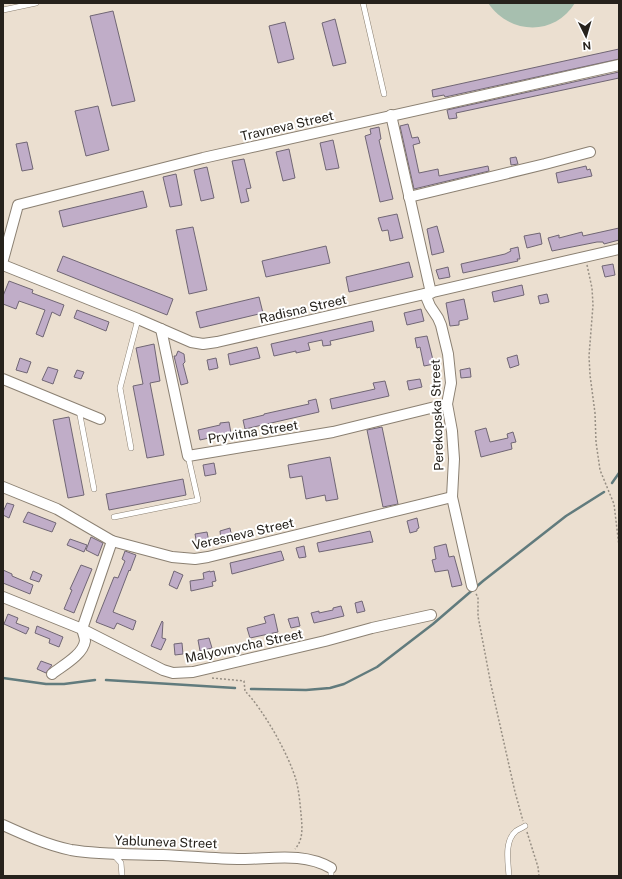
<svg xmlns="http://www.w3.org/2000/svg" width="622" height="879" viewBox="0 0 622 879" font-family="'Public Sans',sans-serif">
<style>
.green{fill:#a7bfaf}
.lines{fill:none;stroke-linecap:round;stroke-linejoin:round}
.stream{stroke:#617b7d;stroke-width:2.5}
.building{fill:#c0adc8;stroke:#706674}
.service-casing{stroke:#8b8072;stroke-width:6}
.minor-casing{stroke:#8b8072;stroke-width:12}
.path{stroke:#978f84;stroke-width:1.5;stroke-dasharray:2 2;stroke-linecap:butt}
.service{stroke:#fff;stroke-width:5}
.minor{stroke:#fff;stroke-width:10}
.labels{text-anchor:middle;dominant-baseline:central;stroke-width:4;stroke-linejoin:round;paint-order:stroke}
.street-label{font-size:13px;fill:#26221c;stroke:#fff}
</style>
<rect width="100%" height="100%" fill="#ebdfd0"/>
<path class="green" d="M488 3H575C554 37 509 34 488 3Z"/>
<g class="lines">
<g class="stream">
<polyline points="612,483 619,473"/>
<polyline points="3,678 46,684 64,684 95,680"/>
<polyline points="106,680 235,688"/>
<polyline points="251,689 306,690 330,688 344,684 377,667 433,624 483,581 566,516 604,492"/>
</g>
</g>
<g class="building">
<polygon points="113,11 135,101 112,106 90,16"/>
<polygon points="335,19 346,63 333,66 322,23"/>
<polygon points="285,22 294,59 278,63 269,26"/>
<polygon points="619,49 619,59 445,97 444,95 433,97 432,90"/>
<polygon points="619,72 619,78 456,113 457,118 449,119 447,110"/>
<polygon points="98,106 109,150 86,156 75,111"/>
<polygon points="408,124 412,138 418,137 420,143 413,145 419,173 438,169 439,176 488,166 489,171 414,189 400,126"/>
<polygon points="379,127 381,139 379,140 393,199 380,202 365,136 371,134 370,129"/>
<polygon points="333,140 339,168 326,170 320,143"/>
<polygon points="27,142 33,169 22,171 16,144"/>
<polygon points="289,149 295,178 283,181 276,152"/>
<polygon points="516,157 518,164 511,165 510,158"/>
<polygon points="244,159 251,188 246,189 249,201 241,203 232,161"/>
<polygon points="586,166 587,170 590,169 592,176 558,183 556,173"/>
<polygon points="207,167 214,198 201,201 194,170"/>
<polygon points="176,174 182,205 170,207 163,177"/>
<polygon points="143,191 147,207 63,227 59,211"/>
<polygon points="397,214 403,238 390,241 388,230 382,231 378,218"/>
<polygon points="437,226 444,252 432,255 427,229"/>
<polygon points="193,227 207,290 189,294 176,230"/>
<polygon points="619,228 619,240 604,244 603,242 597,242 552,251 548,238 559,235 559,238 582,232 583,236"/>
<polygon points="540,233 542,244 527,248 524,236"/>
<polygon points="326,246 330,263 266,277 262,261"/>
<polygon points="518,247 520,259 517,259 518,261 463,273 461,264 505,254 511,251 510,249"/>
<polygon points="63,256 173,299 167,315 57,271"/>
<polygon points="409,262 413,277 349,292 346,277"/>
<polygon points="613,264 615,275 605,277 602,266"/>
<polygon points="448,267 450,277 439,279 436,270"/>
<polygon points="9,281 33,290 32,293 64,305 60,316 52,312 43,337 36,334 45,310 19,301 16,309 3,304 3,296"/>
<polygon points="522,285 524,295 494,302 492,292"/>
<polygon points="547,294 549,302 540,304 538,296"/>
<polygon points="259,297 263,313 200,328 196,312"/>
<polygon points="464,299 468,319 459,321 459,325 450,326 446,303"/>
<polygon points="421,309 424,321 407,325 404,313"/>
<polygon points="77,310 109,322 106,331 74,318"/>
<polygon points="372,321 374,331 330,341 331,345 323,346 322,340 308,343 310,350 296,353 296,351 274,356 271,344"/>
<polygon points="427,336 434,364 424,366 420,347 417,348 415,338"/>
<polygon points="154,344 160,381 150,383 164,455 147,458 133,386 143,384 136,348"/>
<polygon points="257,347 260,358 230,365 228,354"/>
<polygon points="178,351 184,354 185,362 183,364 188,383 181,385 174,356 176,356"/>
<polygon points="517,355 519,365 510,368 507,358"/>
<polygon points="20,358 31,362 27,373 16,370"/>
<polygon points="216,358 218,368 209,370 207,360"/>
<polygon points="48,367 58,370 53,384 42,380"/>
<polygon points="470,368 471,377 461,378 460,370"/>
<polygon points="77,370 84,372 81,379 74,377"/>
<polygon points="420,379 422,387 409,390 407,381"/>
<polygon points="385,381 389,396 332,409 330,399 375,389 373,383"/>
<polygon points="316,399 319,412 245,429 243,420 264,415 264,414 309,404 308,401"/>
<polygon points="69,417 84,495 68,498 53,420"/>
<polygon points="229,422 231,433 200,440 198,430 220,425 220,423"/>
<polygon points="382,427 398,504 383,507 367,430"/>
<polygon points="486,428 490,442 508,438 507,434 513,432 516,442 511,443 512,449 481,457 475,431"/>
<polygon points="330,457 338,499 326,501 325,495 306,499 302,476 290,478 288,465"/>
<polygon points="214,463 216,474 205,476 203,465"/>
<polygon points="183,479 186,495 109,510 106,494"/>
<polygon points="7,503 14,505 9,518 3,515 3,512"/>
<polygon points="28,512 56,523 52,532 23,522"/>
<polygon points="417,518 419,528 417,529 417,531 410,533 407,521"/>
<polygon points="230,528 232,538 221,540 220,531"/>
<polygon points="370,531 373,542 319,552 317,543"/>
<polygon points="207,532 209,542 197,545 195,534"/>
<polygon points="91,537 103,543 98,556 86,550"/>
<polygon points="70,539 87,545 84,552 67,545"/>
<polygon points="446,544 449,557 454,556 462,585 452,587 448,570 435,572 432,560 436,559 434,547"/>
<polygon points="304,546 306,557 299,558 296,548"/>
<polygon points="125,551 136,555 130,571 129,570 113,612 136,621 133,630 117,623 114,629 96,622 114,577 118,578 125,561 122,559"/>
<polygon points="281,551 284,560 232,574 230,563"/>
<polygon points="81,565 92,569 74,613 64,609 72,590 70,589"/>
<polygon points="3,570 12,574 12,576 33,585 30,594 3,583"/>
<polygon points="33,571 42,575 39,582 30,579"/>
<polygon points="174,571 183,575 177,589 169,585"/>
<polygon points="210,571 210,572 214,571 216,581 212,582 213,586 191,591 190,581 204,579 203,573"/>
<polygon points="362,601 365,611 357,613 355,603"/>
<polygon points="341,606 344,616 314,623 311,613 319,611 319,613 333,610 333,608"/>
<polygon points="8,614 18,618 16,623 29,628 26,634 4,624"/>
<polygon points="274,614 278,632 250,638 247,628 266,623 264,617"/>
<polygon points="298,617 300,626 291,628 288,619"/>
<polygon points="162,621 163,622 162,638 166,639 161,650 151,646"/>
<polygon points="37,626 63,637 59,647 49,643 50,639 35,633"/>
<polygon points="209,638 212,648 200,651 198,640"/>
<polygon points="182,643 183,654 175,655 174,644"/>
<polygon points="41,661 52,665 46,673 37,669"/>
</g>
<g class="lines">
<defs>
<g id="service">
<polyline points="363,3 384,94"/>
<polyline points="3,10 36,3"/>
<polyline points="79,410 94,489"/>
<polyline points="131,448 120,388 138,319"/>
<polyline points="114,517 198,500 188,456"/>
<polyline points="113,854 121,863 122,876"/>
<polyline points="331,868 331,876"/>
<path d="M509 876C508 862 504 841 516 831 519 829 522 828 525 826"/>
</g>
<g id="minor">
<polyline points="391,115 431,293"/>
<polyline points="409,197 545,164 590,152"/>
<polyline points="3,260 18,205 203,158 619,65"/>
<polyline points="3,265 138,319 191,342 203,344 217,342 619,249"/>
<polyline points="425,294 430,306 438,318 441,325 448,354 451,383 447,404 452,431 454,459 452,497 472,586"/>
<polyline points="161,329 188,456 333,432 447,404"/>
<polyline points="3,379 100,419"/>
<polyline points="3,487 57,509 112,541 172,557 195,559 208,557 452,497"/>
<polyline points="3,597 82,629 163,670 173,673 193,672 325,641 372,628 431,615"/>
<path d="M52 674C62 666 83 655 85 641 85 637 83 633 82 629L112 541"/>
<path d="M3 825C25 835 47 845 71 850 101 855 133 854 163 855 189 856 215 859 242 859 272 859 303 852 331 868"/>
</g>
</defs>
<use href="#service" class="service-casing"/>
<use href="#minor" class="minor-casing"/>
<g class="path">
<polyline points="587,265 592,288 593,305 589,356 590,375 595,413 596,442 600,470 614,504 619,546"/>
<polyline points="476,594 478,597 478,616 491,685 515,792 523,821"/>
<path d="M212 678 244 681 245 691C263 709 289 755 296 780 299 791 300 803 301 814 302 826 304 839 295 849"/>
<polyline points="527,832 538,867 539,876"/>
</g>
<use href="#service" class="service"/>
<use href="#minor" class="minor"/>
</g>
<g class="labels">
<g class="street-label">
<text transform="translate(287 126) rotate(-13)">Travneva Street</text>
<text transform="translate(303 309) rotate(-13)">Radisna Street</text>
<text transform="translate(437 415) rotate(-92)">Perekopska Street</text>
<text transform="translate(253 432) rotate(-9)">Pryvitna Street</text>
<text transform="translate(243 534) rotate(-13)">Veresneva Street</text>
<text transform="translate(244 646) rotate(-12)">Malyovnycha Street</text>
<text transform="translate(166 842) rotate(2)">Yabluneva Street</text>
</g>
</g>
<rect width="622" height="879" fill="none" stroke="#26221c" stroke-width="8"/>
<g transform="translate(586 36) rotate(175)" stroke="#ffffff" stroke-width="3" paint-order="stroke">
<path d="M0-3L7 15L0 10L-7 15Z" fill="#26221c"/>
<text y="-6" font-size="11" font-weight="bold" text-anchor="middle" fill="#26221c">N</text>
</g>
</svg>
